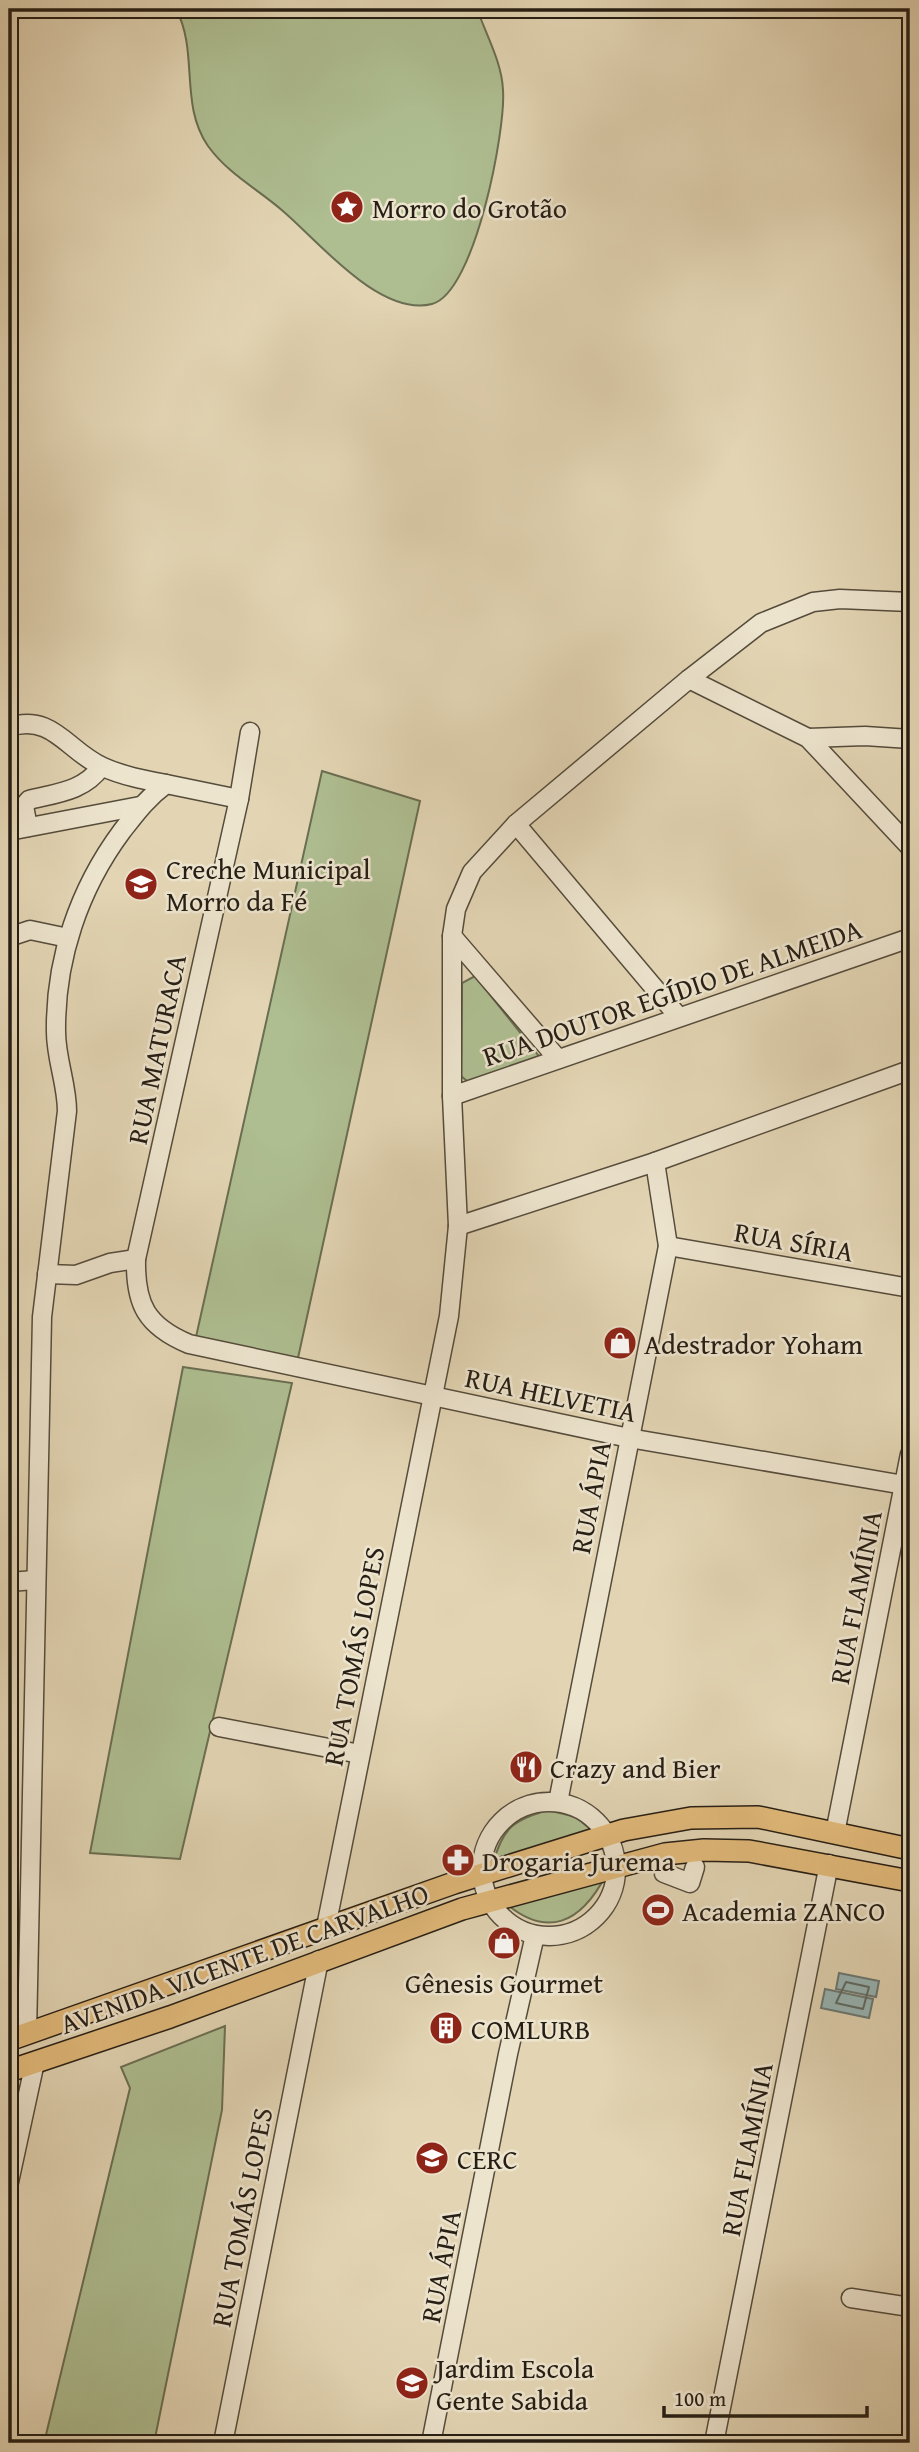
<svg xmlns="http://www.w3.org/2000/svg" width="919" height="2452" viewBox="0 0 919 2452" font-family="'Gentium Book Plus',serif">
<style>
.green{fill:#aebe91;stroke:#6a6e52;stroke-width:2}
.water{fill:#98b6b6;stroke:#6a7975;stroke-width:2}
.lines{fill:none;stroke-linecap:round;stroke-linejoin:round}
.shore{stroke:#5f6a65;stroke-width:2}
.minor-casing{stroke:#554c3c;stroke-width:21}
.major-casing{stroke:#261e14;stroke-width:24}
.minor{stroke:#ede4ce;stroke-width:18}
.major{stroke:#e2ba7a;stroke-width:21}
.labels{text-anchor:middle;dominant-baseline:central;stroke-width:5;stroke-linejoin:round;paint-order:stroke}
.poi-label{font-size:28px;fill:#261e14;stroke:#ede4ce;text-anchor:start}
.street-label{font-size:28px;fill:#261e14;stroke:#ede4ce}
</style>
<rect width="100%" height="100%" fill="#e3d5b4"/>
<filter id="stains"><feTurbulence type="fractalNoise" baseFrequency=".00286" numOctaves="4"/><feColorMatrix values="0 0 0 0 .2 0 0 0 0 .09 0 0 0 0 .02 0 0 0 .5 -.17"/></filter>
<radialGradient id="worn" r=".72"><stop offset=".6" stop-color="#630" stop-opacity="0"/><stop offset="1" stop-color="#630" stop-opacity=".3"/></radialGradient>
<g class="green">
<path d="M176 9H477C486 34 502 63 503 90 506 129 475 293 432 304 380 317 319 242 284 212 258 189 229 175 208 146 179 104 199 52 176 9Z"/>
<polygon points="322,771 420,801 298,1358 196,1337"/>
<polygon points="475,976 542,1060 473,1086 461,1076 462,983"/>
<polygon points="183,1367 292,1383 180,1859 90,1853"/>
<path d="M548 1810 576 1817 596 1834 493 1863C503 1828 513 1820 548 1810Z"/>
<path d="M606 1875C581 1923 547 1940 503 1901Z"/>
<polygon points="225,2026 222,2110 154,2443 44,2443 130,2088 121,2067"/>
</g>
<g class="water">
<polygon points="839,1973 879,1981 876,1997 836,1989"/>
<polygon points="825,1989 873,1999 869,2018 821,2008"/>
</g>
<g class="lines">
<polygon class="shore" points="846,1982 869,1987 863,2009 836,2003"/>
<defs>
<g id="minor">
<polyline points="689,679 808,738 910,847"/>
<path d="M9 727C53 713 67 751 103 767 123 776 145 780 166 784"/>
<path d="M250 732 239 799 136 1259C135 1304 146 1326 189 1344L629 1438 904 1485"/>
<polyline points="808,738 865,736 910,739"/>
<polyline points="516,824 678,1016"/>
<path d="M28 827 24 806 29 800C57 793 84 791 101 767"/>
<polyline points="9,831 140,806"/>
<polyline points="452,936 558,1059"/>
<polyline points="9,937 30,930 68,938"/>
<polyline points="452,1096 910,938"/>
<polyline points="458,1226 655,1162 910,1070"/>
<polyline points="668,1246 910,1288"/>
<polyline points="47,1274 76,1275 110,1263 136,1259"/>
<polyline points="9,1582 35,1580"/>
<polyline points="219,1727 360,1754"/>
<polyline points="558,1802 668,1246 655,1162"/>
<circle cx="549" cy="1869" r="67"/>
<polyline points="835,1833 910,1454"/>
<polyline points="665,1854 664,1873 690,1883 695,1867"/>
<polyline points="326,1927 449,1316 458,1226 452,1096 452,936 456,909 472,872 516,824 689,679 761,623 813,602 840,599 910,602"/>
<path d="M27 2034 42 1317 67 1111C67 1084 56 1059 56 1032 55 959 79 889 122 831 136 813 147 798 166 784L239 799"/>
<polyline points="9,2182 35,2062"/>
<polyline points="851,2298 910,2307"/>
<polyline points="223,2443 319,1960"/>
<polyline points="431,2443 508,2054 535,1935"/>
<polyline points="714,2443 829,1864"/>
</g>
<g id="major">
<polyline points="9,2040 454,1883 624,1830 691,1818 758,1817 910,1849"/>
<polyline points="9,2071 170,2017 462,1909 665,1854 704,1850 749,1851 910,1881"/>
</g>
</defs>
<use href="#minor" class="minor-casing"/>
<use href="#major" class="major-casing"/>
<use href="#minor" class="minor"/>
<use href="#major" class="major"/>
</g>
<defs>
<symbol id="sight-disc" viewBox="-11 -11 22 22"><circle r="9.5" fill="#8f2418" stroke="#ede4ce"/><path d="M0-6L1.8-2.2L6-1.7L2.9 1.2L3.7 5.4L0 3.3L-3.7 5.4L-2.9 1.2L-6-1.7L-1.8-2.2Z" fill="#fff"/></symbol>
<symbol id="school-disc" viewBox="-11 -11 22 22"><circle r="9.5" fill="#8f2418" stroke="#ede4ce"/><path d="M0-5L7-2L0 1L-7-2ZM-4 1L0 2.5L4 1V4Q0 6-4 4Z" fill="#fff"/></symbol>
<symbol id="shop-disc" viewBox="-11 -11 22 22"><circle r="9.5" fill="#8f2418" stroke="#ede4ce"/><path d="M-5-2.5h2.3a2.7 3.5 0 0 1 5.4 0H5L5.5 6h-11ZM-1.5-2.5h3a1.5 2.3 0 0 0-3 0Z" fill="#fff"/></symbol>
<symbol id="restaurant-disc" viewBox="-11 -11 22 22"><circle r="9.5" fill="#8f2418" stroke="#ede4ce"/><path d="M-5-6h1v4h1v-4h1v4h1v-4h1v5L-1.5 .5V6h-2V.5L-5-1ZM5-6V6H3V1.5H1.5Q1.5-4 5-6Z" fill="#fff"/></symbol>
<symbol id="pharmacy-disc" viewBox="-11 -11 22 22"><circle r="9.5" fill="#8f2418" stroke="#ede4ce"/><path d="M-2-6h4v4h4v4h-4v4h-4v-4h-4v-4h4Z" fill="#fff"/></symbol>
<symbol id="stadium-disc" viewBox="-11 -11 22 22"><circle r="9.5" fill="#8f2418" stroke="#ede4ce"/><path d="M0-5a6.5 5 0 1 0 0 10a6.5 5 0 1 0 0-10ZM-3.5-1.8h7v3.6h-7Z" fill="#fff"/></symbol>
<symbol id="building-disc" viewBox="-11 -11 22 22"><circle r="9.5" fill="#8f2418" stroke="#ede4ce"/><path d="M-4-6H4V6H1V3H-1V6H-4ZM-2.5-4.3h1.7v1.8h-1.7ZM.8-4.3h1.7v1.8H.8ZM-2.5-1h1.7V.8h-1.7ZM.8-1h1.7V.8H.8Z" fill="#fff"/></symbol>
</defs>
<g fill-rule="evenodd">
<use href="#sight-disc" x="328" y="188" width="38" height="38"/>
<use href="#school-disc" x="122" y="865" width="38" height="38"/>
<use href="#shop-disc" x="601" y="1324" width="38" height="38"/>
<use href="#restaurant-disc" x="507" y="1748" width="38" height="38"/>
<use href="#pharmacy-disc" x="439" y="1841" width="38" height="38"/>
<use href="#stadium-disc" x="639" y="1891" width="38" height="38"/>
<use href="#shop-disc" x="485" y="1924" width="38" height="38"/>
<use href="#building-disc" x="427" y="2009" width="38" height="38"/>
<use href="#school-disc" x="413" y="2139" width="38" height="38"/>
<use href="#school-disc" x="393" y="2364" width="38" height="38"/>
</g>
<g class="labels">
<g class="poi-label">
<text x="372" y="207">Morro do Grotão</text>
<text x="166" y="868">Creche Municipal<tspan x="166" dy="32">Morro da Fé</tspan></text>
<text x="644" y="1343">Adestrador Yoham</text>
<text x="550" y="1767">Crazy and Bier</text>
<text x="482" y="1860">Drogaria Jurema</text>
<text x="682" y="1910">Academia ZANCO</text>
<text x="504" y="1982" text-anchor="middle">Gênesis Gourmet</text>
<text x="471" y="2028">COMLURB</text>
<text x="457" y="2158">CERC</text>
<text x="436" y="2367">Jardim Escola<tspan x="436" dy="32">Gente Sabida</tspan></text>
</g>
<g class="street-label">
<text transform="translate(672 992) rotate(-19)">RUA DOUTOR EGÍDIO DE ALMEIDA</text>
<text transform="translate(156 1049) rotate(-78)">RUA MATURACA</text>
<text transform="translate(794 1241) rotate(10)">RUA SÍRIA</text>
<text transform="translate(551 1394) rotate(12)">RUA HELVETIA</text>
<text transform="translate(590 1497) rotate(-79)">RUA ÁPIA</text>
<text transform="translate(855 1597) rotate(-79)">RUA FLAMÍNIA</text>
<text transform="translate(353 1656) rotate(-79)">RUA TOMÁS LOPES</text>
<text transform="translate(244 1958) rotate(-20)">AVENIDA VICENTE DE CARVALHO</text>
<text transform="translate(746 2149) rotate(-79)">RUA FLAMÍNIA</text>
<text transform="translate(241 2217) rotate(-79)">RUA TOMÁS LOPES</text>
<text transform="translate(440 2266) rotate(-79)">RUA ÁPIA</text>
</g>
</g>
<rect width="919" height="2452" fill="none" stroke="#e3d5b4" stroke-width="35"/>
<rect x="10" y="10" width="898" height="2431" fill="none" stroke="#261e14" stroke-width="3.5"/>
<rect x="18" y="18" width="884" height="2417" fill="none" stroke="#261e14" stroke-width="2"/>
<path d="M664 2406v10h203v-10" fill="none" stroke="#261e14" stroke-width="3.5"/>
<text x="674" y="2406" font-size="21" fill="#261e14" stroke="#ede4ce" stroke-width="5" paint-order="stroke">100 m</text>
<rect width="100%" height="100%" filter="url(#stains)"/>
<rect width="100%" height="100%" fill="url(#worn)"/>
</svg>
